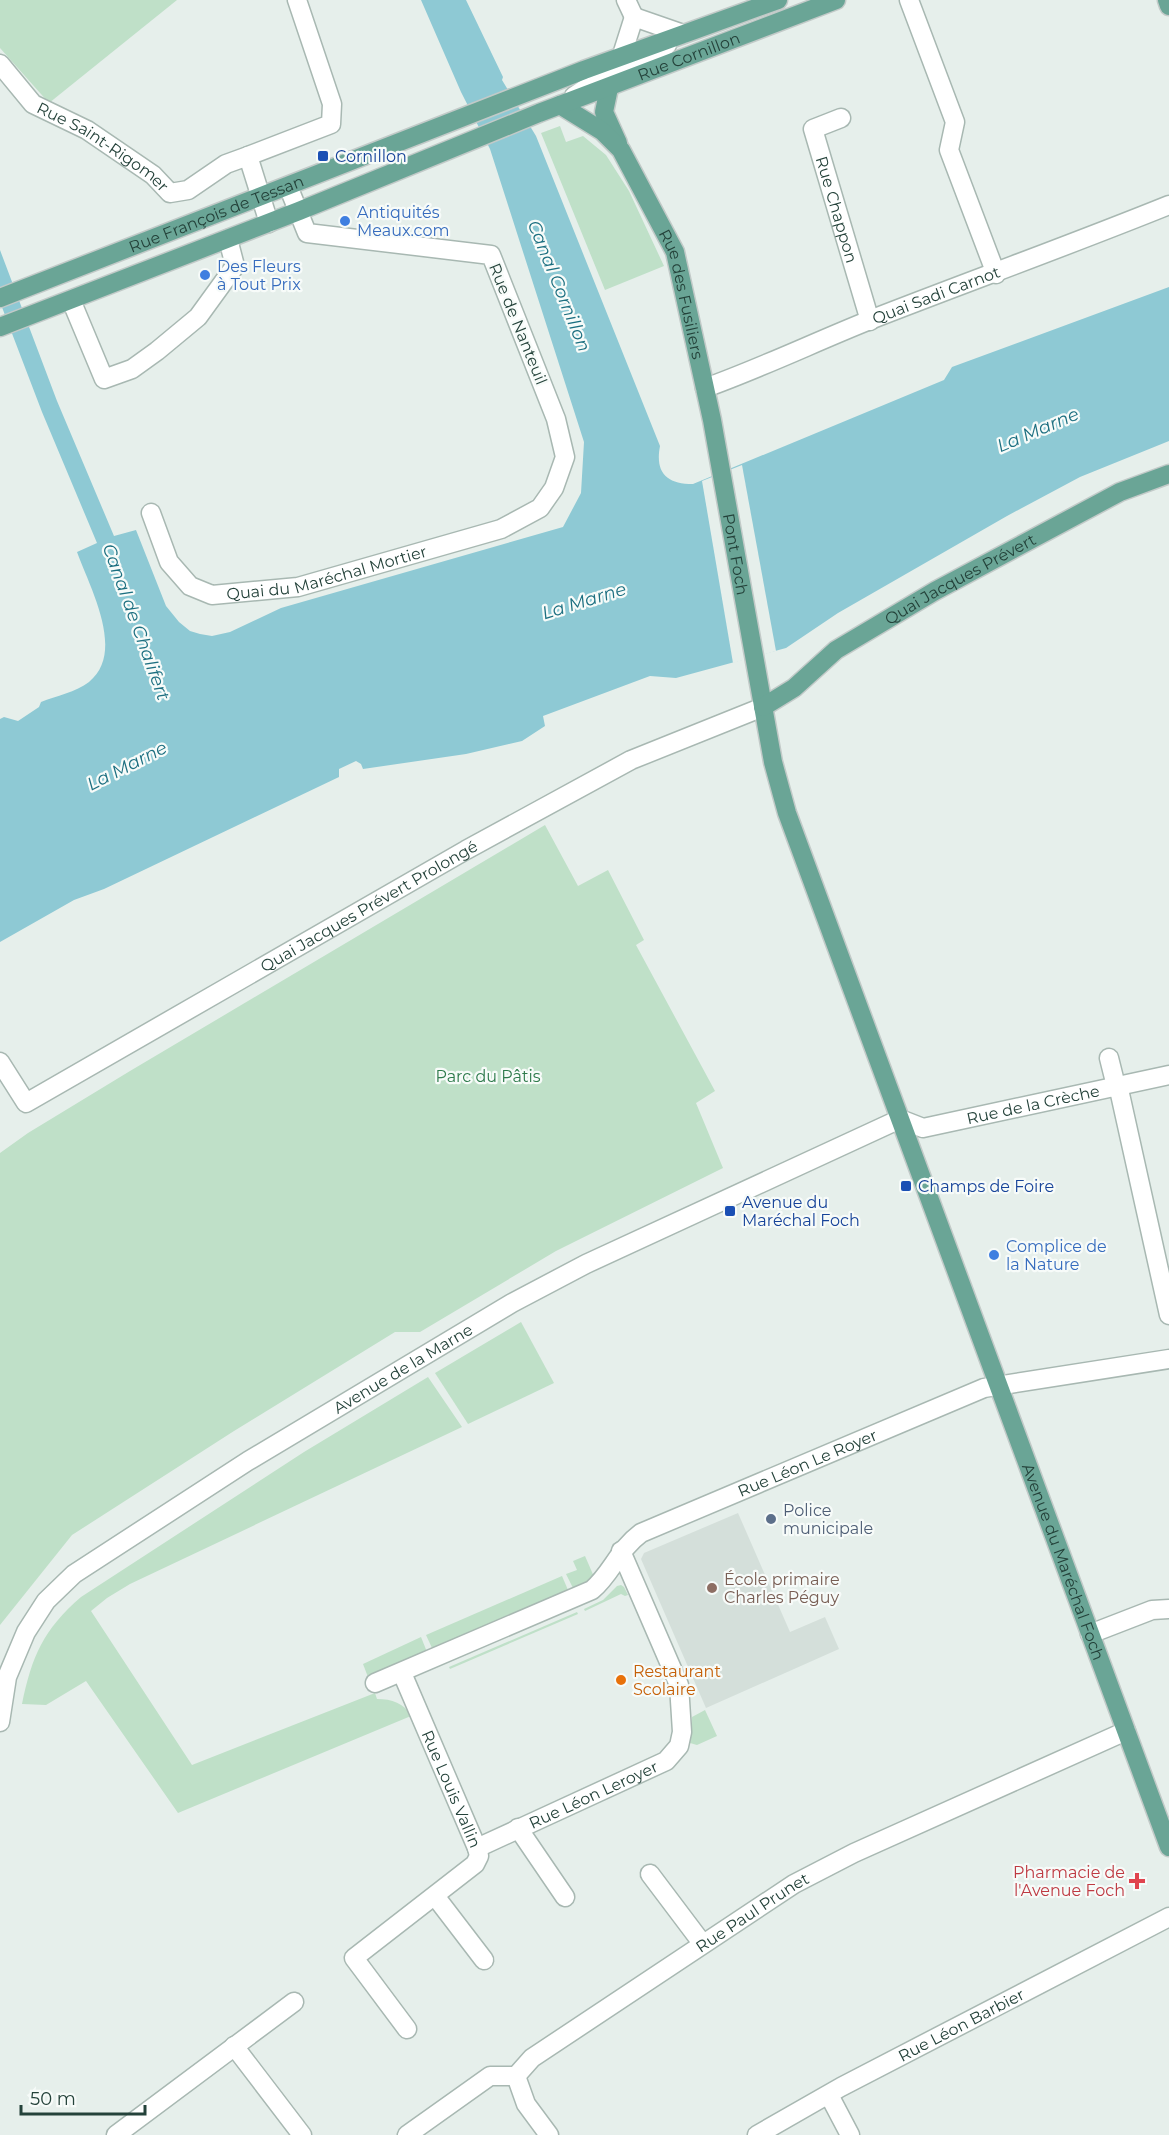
<svg xmlns="http://www.w3.org/2000/svg" width="1169" height="2135" viewBox="0 0 1169 2135" font-family="Montserrat,sans-serif">
<style>
.built{fill:#d4dfda}
.green{fill:#bfe0c8}
.water{fill:#8ec9d4}
.pier{fill:#e6efeb}
.lines{fill:none;stroke-linecap:round;stroke-linejoin:round}
.minor-casing{stroke:#a8b8b2;stroke-width:21}
.major-casing{stroke:#c2cac8;stroke-width:21}
.minor{stroke:#fff;stroke-width:18}
.major{stroke:#6aa596;stroke-width:18}
.transit-dot{fill:#1a4fb4;stroke:#f7fbf9;stroke-width:2}
.shop-dot{fill:#3f7fe0;stroke:#f7fbf9;stroke-width:2}
.service-dot{fill:#5c6f8a;stroke:#f7fbf9;stroke-width:2}
.education-dot{fill:#8d6e63;stroke:#f7fbf9;stroke-width:2}
.food-dot{fill:#e8710a;stroke:#f7fbf9;stroke-width:2}
.health-dot{fill:#e0444e;stroke:#f7fbf9;stroke-width:2}
.labels{text-anchor:middle;dominant-baseline:central;stroke-width:4.5;stroke-linejoin:round;paint-order:stroke}
.street-label{font-size:16px;fill:#24423a;stroke:#f7fbf9}
.transit-label{font-size:16px;fill:#164399;stroke:#f7fbf9;text-anchor:start}
.shop-label{font-size:16px;fill:#366cbe;stroke:#f7fbf9;text-anchor:start}
.park-label{font-size:16px;fill:#2d7a4b;stroke:#f7fbf9}
.service-label{font-size:16px;fill:#4e5e75;stroke:#f7fbf9;text-anchor:start}
.education-label{font-size:16px;fill:#785e54;stroke:#f7fbf9;text-anchor:start}
.food-label{font-size:16px;fill:#c56008;stroke:#f7fbf9;text-anchor:start}
.health-label{font-size:16px;fill:#be3a42;stroke:#f7fbf9;text-anchor:end}
.water-label{font-size:18px;font-style:italic;fill:#1c6f80;stroke:#f7fbf9}
</style>
<rect width="100%" height="100%" fill="#e6efeb"/>
<polygon class="built" points="738,1513 790,1632 825,1617 839,1649 706,1708 641,1559 644,1553"/>
<g class="green">
<polygon points="0,0 177,0 49,103 0,48"/>
<polygon points="560,126 566,142 583,136 606,155 629,191 664,266 605,290 541,133"/>
<polygon points="545,825 578,886 608,870 644,940 636,945 715,1091 696,1103 723,1168 556,1251 420,1332 395,1332 234,1431 72,1535 0,1625 0,1153 28,1133 130,1071"/>
<polygon points="521,1322 554,1383 468,1424 435,1373"/>
<path d="M428 1377 462 1427 130 1584 107 1598 91 1611 192 1765 375 1693 377 1699C392 1699 404 1703 411 1716L178 1813 86 1681 46 1705 22 1704C32 1656 43 1630 81 1597L304 1452Z"/>
<polygon points="585,1556 595,1579 573,1588 566,1574 577,1570 573,1561"/>
<polygon points="562,1576 568,1590 432,1648 426,1635"/>
<polygon points="621,1585 624,1587 628,1595 625,1596 621,1594 585,1611 584,1609 603,1600 617,1586"/>
<polygon points="577,1612 578,1614 450,1669 449,1667"/>
<polygon points="421,1637 427,1652 368,1677 363,1664"/>
<polygon points="705,1710 717,1736 697,1745 690,1743 692,1717"/>
</g>
<path class="water" d="M421 0H466L503 77 502 80 536 136 660 446C655 472 666 484 693 484L944 380 952 367 1169 287V441L1080 477 1007 516 838 613 786 648 676 678 650 676 543 716 545 726 522 741 466 754 363 769 361 764 356 761 339 769V777L104 889 74 900 0 942V719L4 717 18 721 39 707 41 702C56 696 76 692 89 682 126 652 90 588 77 552L97 543 42 412 0 302V250L57 401 114 536 136 530 166 606 179 622 190 631 200 634 212 636 230 632 281 608 563 527 581 493 584 442 490 149 461 92Z"/>
<polygon class="pier" points="742,465 776,651 733,663 702,481"/>
<g class="lines">
<defs>
<g id="minor">
<polyline points="626,0 634,17"/>
<polyline points="909,0 955,122 949,150 996,274"/>
<polyline points="634,17 683,34"/>
<path id="s1" d="M0 64 33 104 87 130 153 175 170 193 188 190 226 164 248 156"/>
<polyline points="611,84 622,72 667,45"/>
<polyline points="574,96 603,77 621,58 634,17"/>
<path id="s2" d="M841 118 813 129 870 321"/>
<polyline points="269,223 248,156 331,124 332,104 297,0"/>
<polyline points="71,300 104,379 132,369 157,351 198,317 235,266 228,239"/>
<path id="s3" d="M705 388C761 368 815 342 870 320 970 281 1070 245 1169 205"/>
<path id="s4" d="M151 513 169 562 190 586 212 595 298 587 501 529 540 508 554 488 565 457 556 419 491 255 307 233 288 186"/>
<polyline points="1109,1058 1116,1086 1120,1094 1169,1315"/>
<path id="s5" d="M0 1062 26 1103 466 850 631 760 763 707"/>
<polyline points="1090,1634 1152,1610 1169,1609"/>
<path id="s6" d="M402 1673 477 1848 479 1856 475 1864 354 1958 407 2029"/>
<path id="s7" d="M375 1683 592 1590C612 1573 618 1550 641 1533L984 1388 1169 1359"/>
<path id="s8" d="M0 1722 7 1677 26 1632 46 1601 74 1574 248 1461 512 1303 586 1264 900 1119 923 1128 1169 1075"/>
<polyline points="518,1828 565,1897"/>
<path id="s9" d="M477 1848 666 1761 679 1746 682 1732 679 1685 621 1551"/>
<polyline points="650,1874 702,1943"/>
<polyline points="435,1896 484,1960"/>
<polyline points="234,2046 302,2135"/>
<polyline points="516,2076 526,2104 549,2135"/>
<polyline points="829,2095 850,2135"/>
<polyline points="116,2135 294,2002"/>
<path id="s10" d="M407 2135 490 2076H516L532 2058 794 1884 854 1853 1126 1731"/>
<path id="s11" d="M757 2135 841 2087 1169 1917"/>
</g>
<g id="major">
<polyline points="1167,0 1169,6"/>
<polyline points="609,88 604,112 618,143"/>
<path id="s12" d="M560 105 602 131 621 150 675 252 712 420 773 762 787 813 1169 1847"/>
<path id="s13" d="M0 298 584 70 778 0"/>
<path id="s14" d="M0 327 299 211 539 113 836 0"/>
<path id="s15" d="M763 707 794 688 836 650 935 591 1120 492 1169 474"/>
</g>
</defs>
<use href="#minor" class="minor-casing"/>
<use href="#major" class="major-casing"/>
<use href="#minor" class="minor"/>
<use href="#major" class="major"/>
</g>
<g class="transit-dot">
<rect x="317" y="150" width="12" height="12" rx="3"/>
<rect x="900" y="1180" width="12" height="12" rx="3"/>
<rect x="724" y="1205" width="12" height="12" rx="3"/>
</g>
<g class="shop-dot">
<circle cx="345" cy="221" r="6"/>
<circle cx="205" cy="275" r="6"/>
<circle cx="994" cy="1255" r="6"/>
</g>
<circle class="service-dot" cx="771" cy="1519" r="6"/>
<circle class="education-dot" cx="712" cy="1588" r="6"/>
<circle class="food-dot" cx="621" cy="1680" r="6"/>
<path class="health-dot" d="M1134 1872h6v6h6v6h-6v6h-6v-6h-6v-6h6z"/>
<g class="labels">
<g class="street-label">
<text stroke="none"><textPath href="#s14" startOffset="740">Rue Cornillon</textPath></text>
<text stroke="none"><textPath href="#s1" startOffset="134">Rue Saint-Rigomer</textPath></text>
<text stroke="none"><textPath href="#s2" startOffset="114">Rue Chappon</textPath></text>
<text stroke="none"><textPath href="#s13" startOffset="232">Rue François de Tessan</textPath></text>
<text stroke="none"><textPath href="#s12" startOffset="234">Rue des Fusiliers</textPath></text>
<text stroke="none"><textPath href="#s3" startOffset="249">Quai Sadi Carnot</textPath></text>
<text transform="translate(518 324) rotate(68)">Rue de Nanteuil</text>
<text stroke="none"><textPath href="#s12" startOffset="500">Pont Foch</textPath></text>
<text stroke="none"><textPath href="#s4" startOffset="225">Quai du Maréchal Mortier</textPath></text>
<text stroke="none"><textPath href="#s15" startOffset="236">Quai Jacques Prévert</textPath></text>
<text stroke="none"><textPath href="#s5" startOffset="444">Quai Jacques Prévert Prolongé</textPath></text>
<text stroke="none"><textPath href="#s8" startOffset="1252">Rue de la Crèche</textPath></text>
<text stroke="none"><textPath href="#s8" startOffset="558">Avenue de la Marne</textPath></text>
<text stroke="none"><textPath href="#s7" startOffset="492">Rue Léon Le Royer</textPath></text>
<text stroke="none"><textPath href="#s12" startOffset="1562">Avenue du Maréchal Foch</textPath></text>
<text stroke="none"><textPath href="#s6" startOffset="126">Rue Louis Vallin</textPath></text>
<text stroke="none"><textPath href="#s9" startOffset="128">Rue Léon Leroyer</textPath></text>
<text stroke="none"><textPath href="#s10" startOffset="416">Rue Paul Prunet</textPath></text>
<text stroke="none"><textPath href="#s11" startOffset="232">Rue Léon Barbier</textPath></text>
</g>
<g class="transit-label">
<text x="335" y="156">Cornillon</text>
<text x="918" y="1186">Champs de Foire</text>
<text x="742" y="1202">Avenue du<tspan x="742" dy="18">Maréchal Foch</tspan></text>
</g>
<g class="shop-label">
<text x="357" y="212">Antiquités<tspan x="357" dy="18">Meaux.com</tspan></text>
<text x="217" y="266">Des Fleurs<tspan x="217" dy="18">à Tout Prix</tspan></text>
<text x="1006" y="1246">Complice de<tspan x="1006" dy="18">la Nature</tspan></text>
</g>
<g class="park-label">
<text x="488" y="1076">Parc du Pâtis</text>
</g>
<g class="service-label">
<text x="783" y="1510">Police<tspan x="783" dy="18">municipale</tspan></text>
</g>
<g class="education-label">
<text x="724" y="1579">École primaire<tspan x="724" dy="18">Charles Péguy</tspan></text>
</g>
<g class="food-label">
<text x="633" y="1671">Restaurant<tspan x="633" dy="18">Scolaire</tspan></text>
</g>
<g class="health-label">
<text x="1125" y="1872">Pharmacie de<tspan x="1125" dy="18">l'Avenue Foch</tspan></text>
</g>
<g class="water-label">
<text transform="translate(559 286) rotate(68)">Canal Cornillon</text>
<text transform="translate(1038 430) rotate(-23)">La Marne</text>
<text transform="translate(584 601) rotate(-17)">La Marne</text>
<text transform="translate(136 622) rotate(70)">Canal de Chalifert</text>
<text transform="translate(127 766) rotate(-27)">La Marne</text>
</g>
</g>
<path d="M21 2105v9h124v-9" fill="none" stroke="#24423a" stroke-width="3"/>
<text x="30" y="2105" font-size="18" fill="#24423a" stroke="#f7fbf9" stroke-width="4.5" paint-order="stroke">50 m</text>
</svg>
